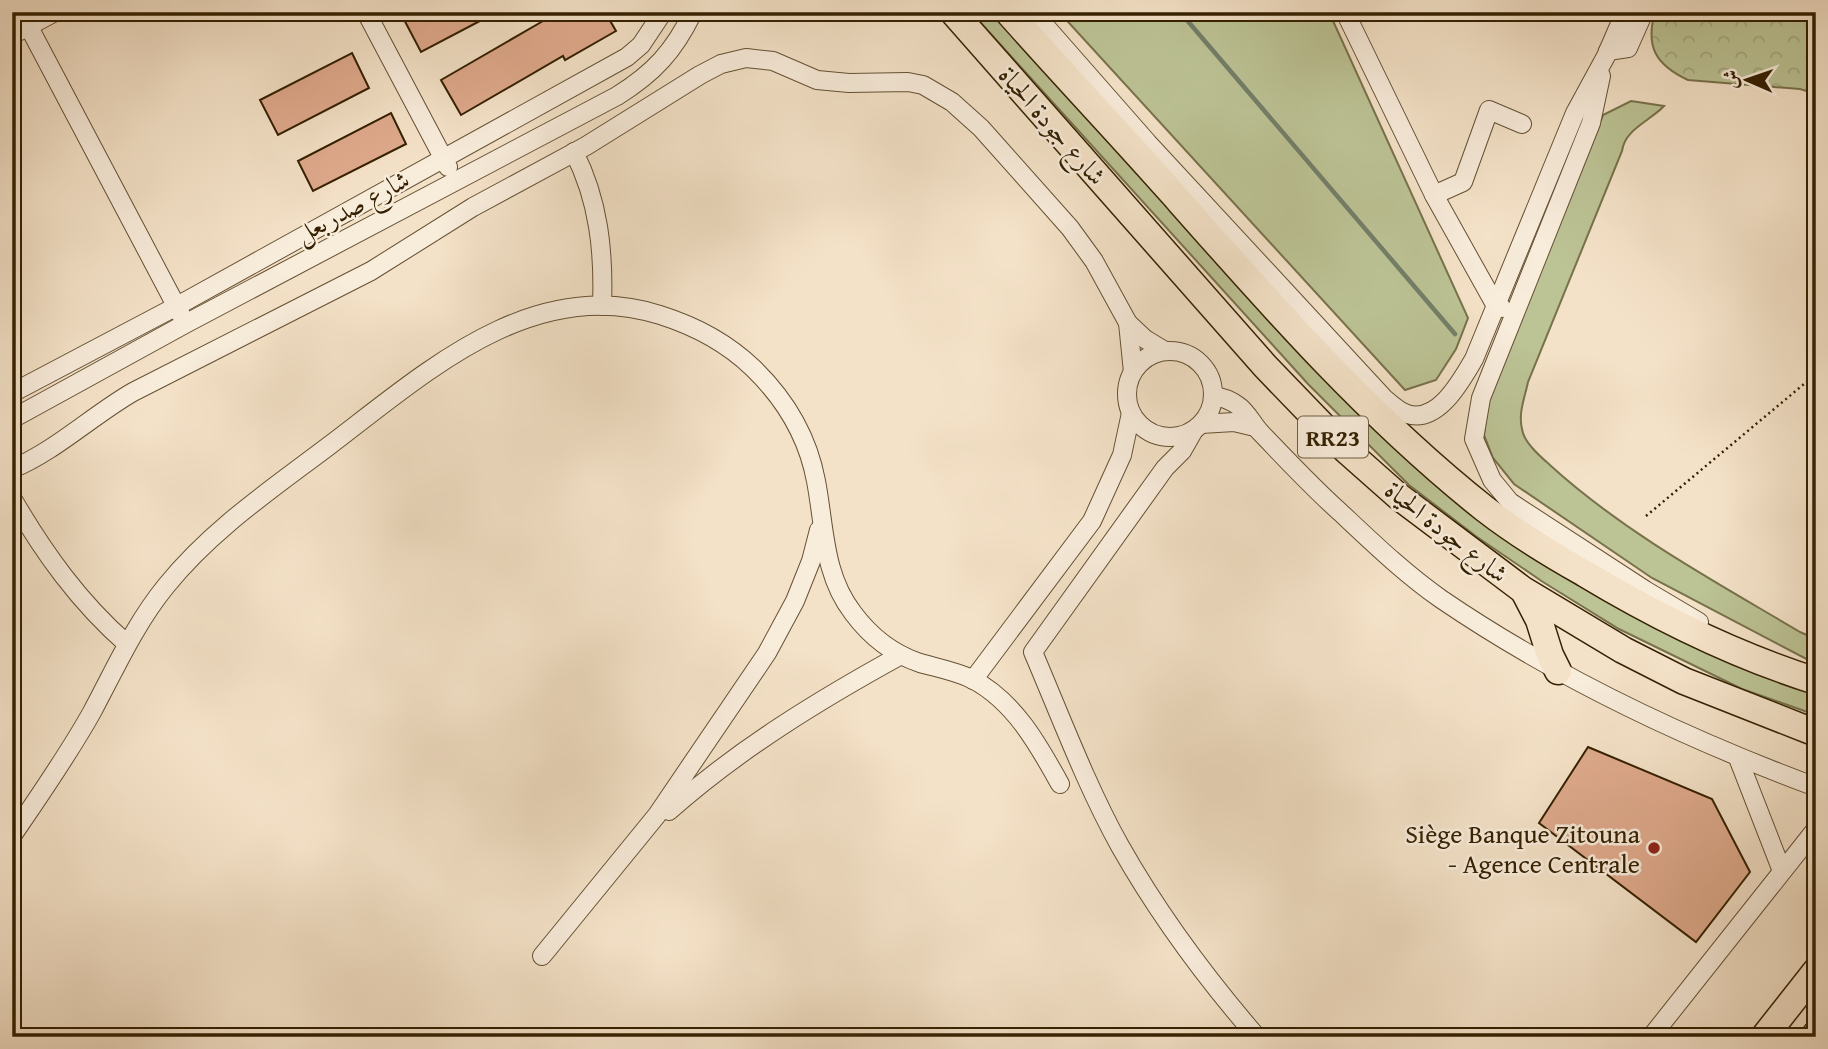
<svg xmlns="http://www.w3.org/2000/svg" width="1828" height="1049" viewBox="0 0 1828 1049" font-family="'Gentium Book Plus',Amiri,serif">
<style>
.grass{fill:#bcc395;stroke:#78724b;stroke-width:2}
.park{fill:url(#park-crowns);stroke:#78724b;stroke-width:2}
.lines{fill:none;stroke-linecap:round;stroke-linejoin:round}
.stream{stroke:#737f69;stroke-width:4.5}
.building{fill:#dfaa8d;stroke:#342001;stroke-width:2}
.minor-casing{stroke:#645033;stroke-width:20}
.highway-casing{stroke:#342001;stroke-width:29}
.path{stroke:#342001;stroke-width:2.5;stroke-dasharray:2 3.5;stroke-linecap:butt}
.minor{stroke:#f8ecdb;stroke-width:18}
.highway{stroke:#f4e2c8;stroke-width:26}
.poi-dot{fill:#8f2418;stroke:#f8ecdb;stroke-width:2.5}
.labels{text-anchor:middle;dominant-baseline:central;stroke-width:5;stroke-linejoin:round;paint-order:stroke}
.shield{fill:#f8ecdb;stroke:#6f5d42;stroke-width:2}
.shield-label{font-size:24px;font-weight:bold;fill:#342001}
.street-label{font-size:26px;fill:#342001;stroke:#f8ecdb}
.poi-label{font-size:26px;fill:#342001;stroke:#f8ecdb;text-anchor:end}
</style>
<defs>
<pattern id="park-crowns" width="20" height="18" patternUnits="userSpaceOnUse" patternTransform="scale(1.75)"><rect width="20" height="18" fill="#bcc395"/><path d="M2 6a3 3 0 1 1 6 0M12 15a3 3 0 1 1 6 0" fill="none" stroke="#a2a77f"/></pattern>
</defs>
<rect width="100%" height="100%" fill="#f4e2c8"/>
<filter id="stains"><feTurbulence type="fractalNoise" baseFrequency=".00286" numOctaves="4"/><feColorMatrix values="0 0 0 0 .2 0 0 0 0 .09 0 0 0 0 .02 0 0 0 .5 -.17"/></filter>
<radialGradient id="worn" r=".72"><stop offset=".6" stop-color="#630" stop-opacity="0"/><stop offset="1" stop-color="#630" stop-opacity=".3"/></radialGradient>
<g class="grass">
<polygon points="971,12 1002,12 1423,464 1816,690 1816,715 1742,689 1619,629 1543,582 1477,537 1409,485 1308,384"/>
<polygon points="1059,12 1329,12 1468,318 1456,349 1436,380 1405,390"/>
<path d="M1631 101 1664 106C1650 121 1625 129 1622 151L1528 382C1525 397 1518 413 1522 429 1524 443 1541 457 1551 466 1625 533 1714 581 1800 632L1816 639V664L1652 578 1514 484 1493 458 1484 435 1489 396 1603 115Z"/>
</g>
<path class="park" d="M1655 12H1816V94L1800 89 1688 80C1656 65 1645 47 1655 12Z"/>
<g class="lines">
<polyline class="stream" points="1180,12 1455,334"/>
</g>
<g class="building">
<polygon points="400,12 497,12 421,52"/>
<polygon points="538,12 605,12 616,31 565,60 563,56 461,115 441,80 543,21"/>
<polygon points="352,53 369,88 278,135 260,100"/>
<polygon points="391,113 406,144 313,191 298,161"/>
<polygon points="1588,747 1712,799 1750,872 1696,942 1539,823"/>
</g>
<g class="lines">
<defs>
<g id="minor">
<polyline points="21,12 181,315"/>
<polyline points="366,12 448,167"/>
<path d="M1033 12 1148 143 1384 398C1391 404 1398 411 1407 414 1438 424 1461 381 1474 359L1575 113 1606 56 1625 12"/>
<polyline points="1345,12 1434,195 1496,306 1502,308"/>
<polyline points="12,35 55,12"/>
<polyline points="1608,51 1628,48 1644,12"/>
<polyline points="1601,76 1591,123 1481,398 1474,439 1492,480 1510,502 1645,590 1699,622"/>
<path d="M574 152C599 201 604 252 602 306"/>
<polyline points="1434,195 1463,182 1489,110 1522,124"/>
<polyline points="1128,323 1145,339 1165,351"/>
<circle cx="1170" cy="394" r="43"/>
<polyline points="12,393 177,306 627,57 641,45 663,12"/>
<path d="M1213 396C1221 397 1230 400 1237 405 1248 412 1252 424 1261 433 1287 460 1312 487 1340 512 1372 542 1404 573 1441 599 1557 678 1684 738 1816 787"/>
<path d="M12 419 185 324 617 96C654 73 674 51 693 12"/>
<polyline points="1201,424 1234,422 1255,427"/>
<path d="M1194 430 1182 451 1165 468 1033 652C1060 715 1087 787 1120 846 1159 915 1205 977 1257 1037"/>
<path d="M12 469C54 452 93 415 133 392L371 271 473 207 586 146 700 75 721 64 746 58 773 61 817 80 849 83 908 82 923 85 952 102 981 128 1070 228 1094 261 1128 323 1133 372"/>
<path d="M12 498C44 553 79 602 127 644"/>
<polyline points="973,680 1092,521 1122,455 1131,413"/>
<polyline points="1738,758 1782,871"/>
<path d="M669 811C739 749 819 700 901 655"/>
<path d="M12 836C40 795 68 755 92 712 115 669 135 624 166 586 212 529 272 489 330 445 424 374 532 274 660 315 695 326 727 343 753 368 785 399 808 438 816 481 825 528 823 574 853 613 870 636 893 654 920 663 938 668 955 671 972 679 1014 701 1038 744 1060 784"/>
<polyline points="542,956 657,815 767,653 795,601 811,561 819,530"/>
<polyline points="1651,1037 1816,829"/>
</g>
<g id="highway">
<polyline points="953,12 1265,366 1346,450 1398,496 1523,590 1623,650 1684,681 1816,733"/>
<path d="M1008 12C1063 74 1119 133 1173 194 1271 305 1369 417 1485 509 1516 533 1550 554 1584 573 1657 617 1734 655 1816 681"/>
<polyline points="1524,591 1539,620 1550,655 1558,671"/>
<polyline points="1764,1037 1816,971"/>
<polyline points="1814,1037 1816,1034"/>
</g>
</defs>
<use href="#minor" class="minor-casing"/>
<use href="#highway" class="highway-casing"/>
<polyline class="path" points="1646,516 1816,374"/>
<use href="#minor" class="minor"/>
<use href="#highway" class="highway"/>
</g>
<circle class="poi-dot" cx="1654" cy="848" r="7"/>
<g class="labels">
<rect class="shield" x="1298" y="416.5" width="70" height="41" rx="5"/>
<g class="shield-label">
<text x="1333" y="437">RR23</text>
</g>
<g class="street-label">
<text transform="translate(1053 125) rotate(49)">شارع جودة الحياة</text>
<text transform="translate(352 206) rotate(-28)">شارع صدربعل</text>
<text transform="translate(1447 531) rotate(38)">شارع جودة الحياة</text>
</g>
<g class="poi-label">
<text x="1640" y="833">Siège Banque Zitouna<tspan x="1640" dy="30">- Agence Centrale</tspan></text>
</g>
</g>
<rect width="1828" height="1049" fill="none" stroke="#f4e2c8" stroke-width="42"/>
<rect x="14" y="14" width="1800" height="1021" fill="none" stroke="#342001" stroke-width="3.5"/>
<rect x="21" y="21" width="1786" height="1007" fill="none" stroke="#342001" stroke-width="2"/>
<g transform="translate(1747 80) rotate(272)" stroke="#f8ecdb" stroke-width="5" paint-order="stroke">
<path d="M0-5L12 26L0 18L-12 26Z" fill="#342001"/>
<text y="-10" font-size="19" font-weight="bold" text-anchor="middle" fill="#342001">ش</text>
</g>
<rect width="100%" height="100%" filter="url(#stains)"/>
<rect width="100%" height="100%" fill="url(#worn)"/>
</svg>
